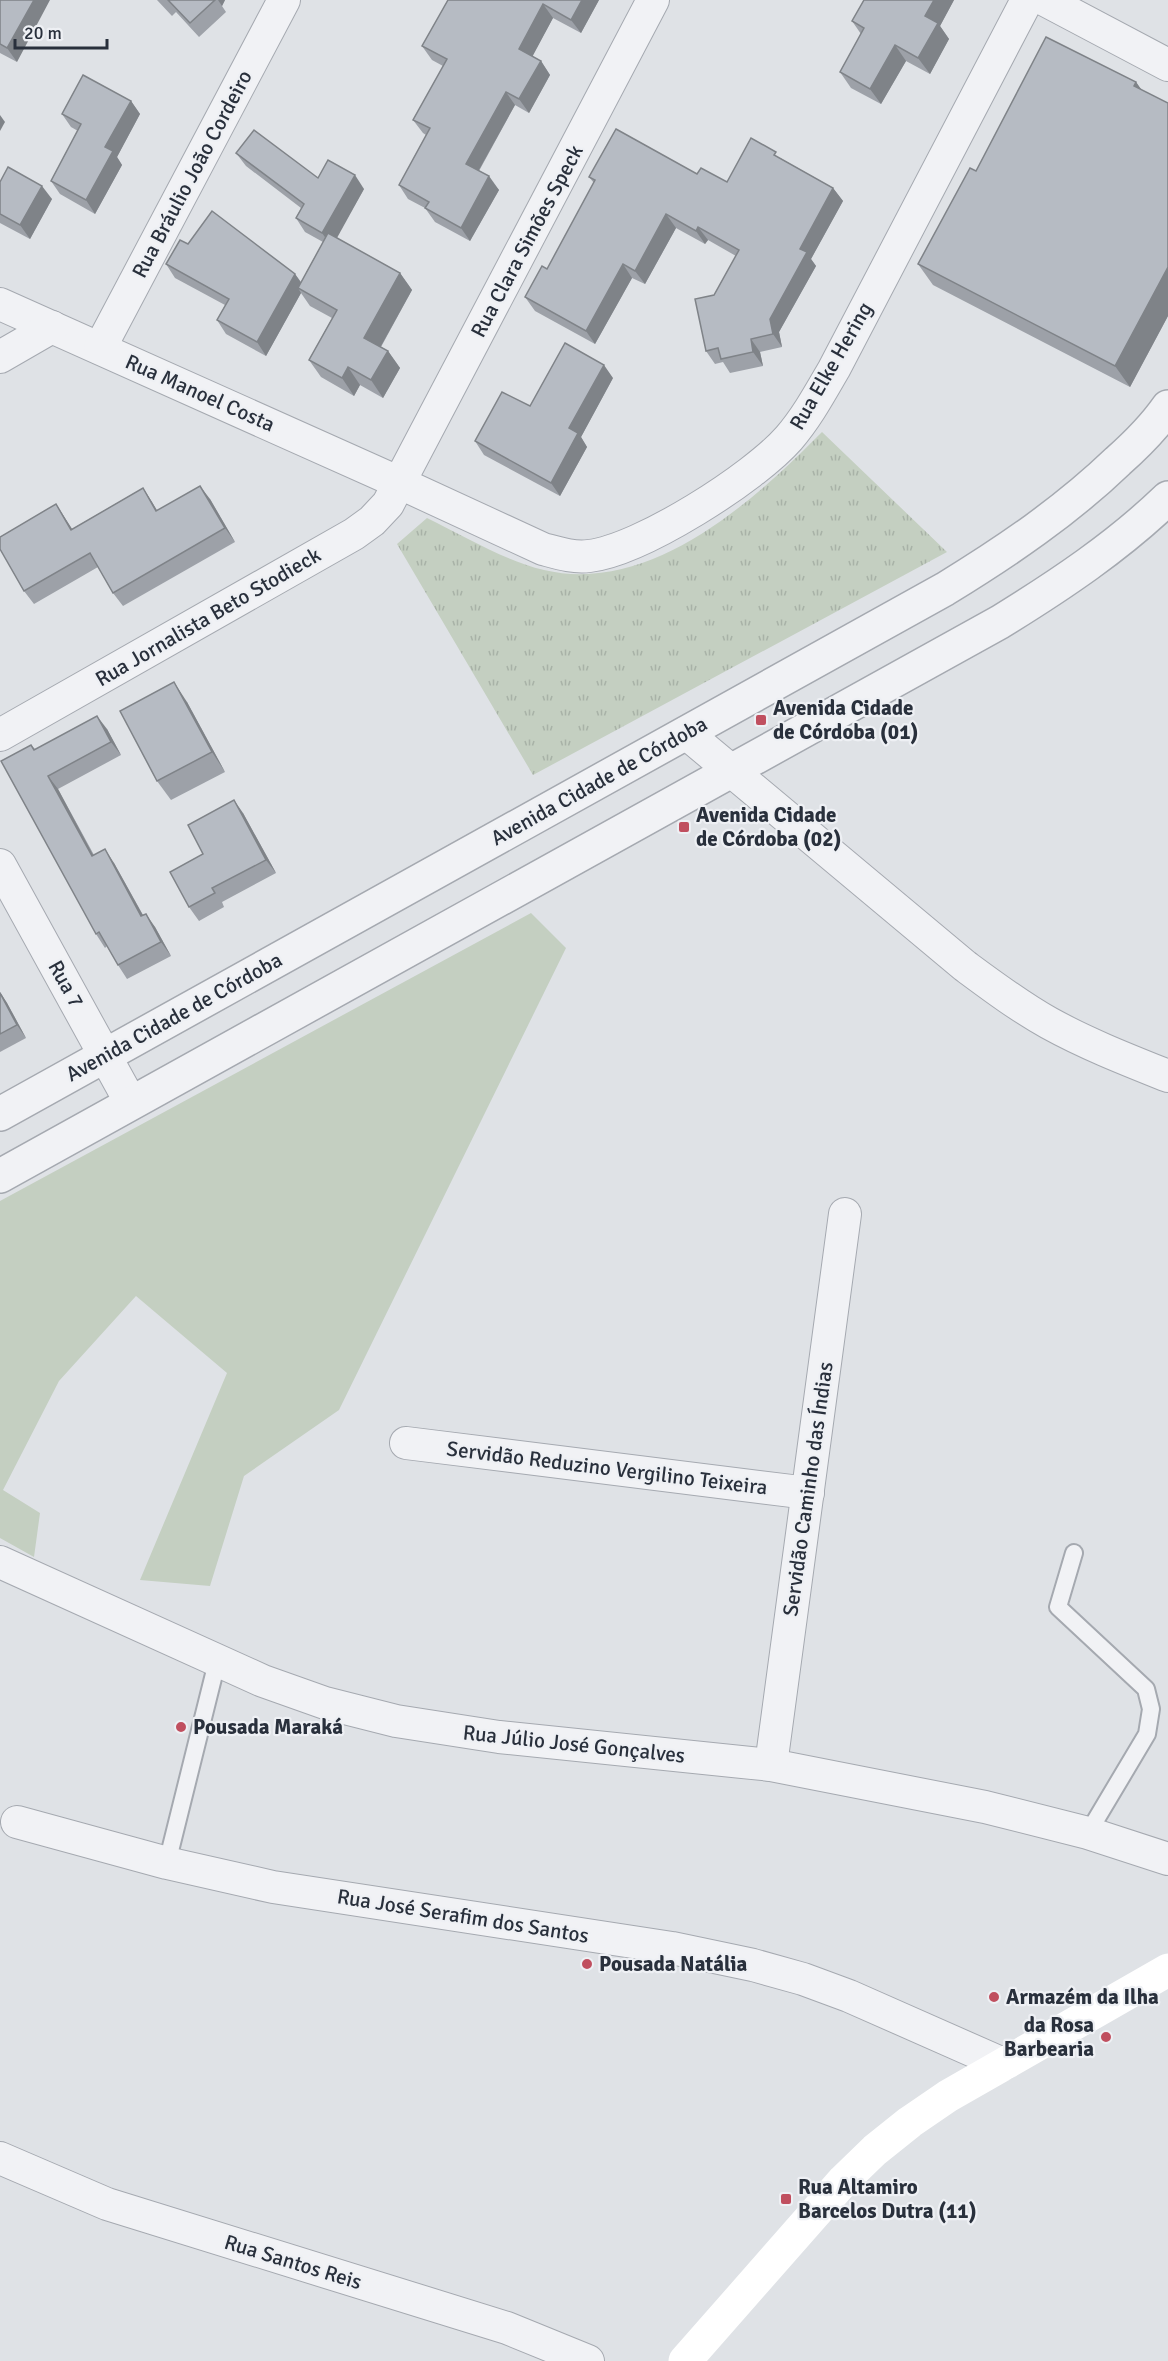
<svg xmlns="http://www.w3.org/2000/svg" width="1168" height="2361" viewBox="0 0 1168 2361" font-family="Signika,sans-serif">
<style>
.grass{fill:#c4cfc1}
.park{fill:url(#park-tufts)}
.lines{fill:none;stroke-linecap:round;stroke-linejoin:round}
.service-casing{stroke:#a5a9b0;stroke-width:20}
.minor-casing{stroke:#a5a9b0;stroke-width:34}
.tertiary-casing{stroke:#a5a9b0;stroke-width:36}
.service{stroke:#f1f2f5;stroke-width:16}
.minor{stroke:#f1f2f5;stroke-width:32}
.tertiary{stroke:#f1f2f5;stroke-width:33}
.secondary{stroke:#fff;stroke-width:33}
.wall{fill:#9da1a8}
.shaded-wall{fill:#7f8388}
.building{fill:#b6bbc3;stroke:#7f8388;stroke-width:1.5}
.poi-dot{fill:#c04f5f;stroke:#eef0f4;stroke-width:2}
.labels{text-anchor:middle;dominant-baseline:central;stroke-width:4.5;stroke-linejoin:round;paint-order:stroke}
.street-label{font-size:21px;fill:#29303c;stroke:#eef0f4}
.poi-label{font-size:21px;font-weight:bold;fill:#29303c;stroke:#eef0f4;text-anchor:start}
</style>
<defs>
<pattern id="park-tufts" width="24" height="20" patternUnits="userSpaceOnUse" patternTransform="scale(1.5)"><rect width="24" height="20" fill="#c4cfc1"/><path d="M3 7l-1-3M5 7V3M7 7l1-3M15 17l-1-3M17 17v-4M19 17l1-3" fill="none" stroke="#a8b2a7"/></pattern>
</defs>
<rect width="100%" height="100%" fill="#dfe2e6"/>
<polygon class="grass" points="531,913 566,948 339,1410 244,1476 210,1586 140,1580 227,1373 136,1296 59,1381 3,1490 40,1513 34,1557 0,1538 0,1201"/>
<path class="park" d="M822 432 947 552 533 775 397 544 427 518C464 536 503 560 544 570 650 595 753 502 822 432Z"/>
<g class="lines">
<defs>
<g id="service">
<polyline points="1074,1553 1058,1607 1146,1689 1151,1709 1147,1734 1088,1833"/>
<polyline points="167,1863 217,1662"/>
</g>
<g id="minor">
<polyline points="1045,0 1168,65"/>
<path d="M0 304 400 483 543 549C558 553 573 558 589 556 641 550 754 478 789 438 807 417 820 393 834 369L1027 0"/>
<polyline points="100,348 284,0"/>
<polyline points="0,357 52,327"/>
<path d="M686 733 965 966C992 986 1020 1007 1049 1023 1087 1044 1128 1060 1168 1076"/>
<polyline points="0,735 354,534 372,521 388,504 653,0"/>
<polyline points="0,865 131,1103"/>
<polyline points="406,1443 808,1493"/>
<polyline points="0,1562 263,1681 325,1703 396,1721 499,1737 771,1765 985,1807 1088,1833 1168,1859"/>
<polyline points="771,1765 845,1214"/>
<polyline points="17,1822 167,1863 273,1887 672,1948 753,1965 803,1979 849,1996 1003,2064"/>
<polyline points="0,2158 107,2204 507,2328 588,2361"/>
</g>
<g id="tertiary">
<path d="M0 1114 945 589C1007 551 1066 511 1118 461 1136 445 1154 427 1168 407"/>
<path d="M0 1176 1000 622C1060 585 1117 547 1168 498"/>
</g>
</defs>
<use href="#service" class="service-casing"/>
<use href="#minor" class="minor-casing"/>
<use href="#tertiary" class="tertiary-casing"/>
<use href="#service" class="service"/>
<use href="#minor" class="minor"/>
<use href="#tertiary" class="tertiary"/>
<polyline class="secondary" points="685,2361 844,2180 875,2150 910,2122 948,2096 1168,1970"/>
</g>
<g class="wall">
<polygon points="0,0 17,62 0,53"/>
<polygon points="157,0 225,0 222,6 226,12 199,37 176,12 172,16"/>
<polygon points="448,0 599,0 581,33 553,18 532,56 541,61 550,75 529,113 515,105 479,171 499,190 470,241 435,222 425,208 408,199 399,185 426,135 423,133 413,120 443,66 432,60 422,46"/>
<polygon points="864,0 954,0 940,26 949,39 930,74 906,61 881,104 851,88 840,72 861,34 852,21"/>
<polygon points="1136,82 1141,90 1168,103 1168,316 1130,387 933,285 918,264 976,171"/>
<polygon points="131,101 140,114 117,157 122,165 95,214 60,194 51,181 78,131 71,127 62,114"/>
<polygon points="236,153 318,178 364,189 336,238 400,273 412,290 381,347 388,351 400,368 383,398 360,385 354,396 321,377 309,360 332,318 310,306 301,293 266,356 226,334 217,320 225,305 175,278 166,264 188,244 295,274 301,282 323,242 305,232 296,218 301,208 246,166"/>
<polygon points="780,158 833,188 843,201 811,259 816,266 779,332 782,347 760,352 763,366 730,373 723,362 715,364 706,351 714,295 736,256 708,240 705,244 676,228 645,284 632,278 595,344 535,311 525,297 547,269 594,183 589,177 697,174 727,182"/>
<polygon points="0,182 52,199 30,239 0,223"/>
<polygon points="613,378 581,437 587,447 560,496 484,455 475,441 530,406"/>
<polygon points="143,488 157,510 210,499 235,542 123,606 113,593 98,567 34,604 24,591 56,504 72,529"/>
<polygon points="187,702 225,772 171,800 157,781"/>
<polygon points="107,729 121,755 58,789 94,855 114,863 143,915 155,927 171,956 127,979 118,965 107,946 105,948 96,934 31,745 35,749"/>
<polygon points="243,813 276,873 222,902 224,907 199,921 189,907 203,854"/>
<polygon points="0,992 7,1003 26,1038 0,1052"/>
</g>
<g class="shaded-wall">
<polygon points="34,0 50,0 17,62 7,48"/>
<polygon points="218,0 225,0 222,6"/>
<polygon points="582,0 599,0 581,33 571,20"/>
<polygon points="934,0 954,0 940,26 949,39 930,74 918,58 925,16"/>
<polygon points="543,4 553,18 529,63 519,49"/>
<polygon points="895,45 906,61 881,104 870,89"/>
<polygon points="541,61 550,75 529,113 519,99"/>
<polygon points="1136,82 1151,103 1134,86"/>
<polygon points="506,92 515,105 475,177 466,164"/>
<polygon points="131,101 140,114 117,157 122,165 95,214 86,200 105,147"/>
<polygon points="0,115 5,122 0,131"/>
<polygon points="355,175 364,189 332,247 322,233"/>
<polygon points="489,176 499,190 470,241 461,228"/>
<polygon points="42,186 52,199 30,239 20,225"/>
<polygon points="833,188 843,201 811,259 816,266 779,332 782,347 773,334 770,319 800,249"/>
<polygon points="666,214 676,228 645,284 635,271"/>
<polygon points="698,227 708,240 705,244 696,231"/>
<polygon points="623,264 632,278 595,344 586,331"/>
<polygon points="1168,267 1168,316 1130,387 1115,366"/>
<polygon points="400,273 412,290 376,355 364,338"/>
<polygon points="295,274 304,287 298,288 301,293 266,356 257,342"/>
<polygon points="751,339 760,352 763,366 753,352"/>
<polygon points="388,351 400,368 383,398 371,380"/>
<polygon points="604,365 613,378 581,437 587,447 560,496 551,483 569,428"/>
<polygon points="348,367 360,385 354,396 342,378"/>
<polygon points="200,486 210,499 235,542 225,528"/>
<polygon points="143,488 152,502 165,525 156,511"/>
<polygon points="56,504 65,518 81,543 71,530"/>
<polygon points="174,682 187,702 225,772 212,752"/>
<polygon points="97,716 107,729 121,755 111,742"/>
<polygon points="48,776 58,789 101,870 92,856"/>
<polygon points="234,800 243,813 276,873 266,860"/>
<polygon points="105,849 114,863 151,930 141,916"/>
<polygon points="146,914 155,927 171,956 161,942"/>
<polygon points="0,992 7,1003 26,1038 17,1025 0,996"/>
</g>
<g class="building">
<polygon points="0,0 34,0 7,48 0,44"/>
<polygon points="168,0 215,0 190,23"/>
<polygon points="448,0 582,0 571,20 543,4 519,49 541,61 519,99 506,92 466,164 489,176 461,228 425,208 429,202 399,185 430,128 413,120 447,59 422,46"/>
<polygon points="864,0 934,0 925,16 938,23 918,58 895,45 870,89 840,72 864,28 852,21"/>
<polygon points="1046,37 1136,82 1134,86 1168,103 1168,267 1115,366 918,264 970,168 976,171"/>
<polygon points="83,75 131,101 105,147 113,151 86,200 51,181 81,124 62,114"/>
<polygon points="616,129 697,174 701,168 727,182 751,138 776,152 774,155 833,188 800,249 807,252 770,319 773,334 751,339 753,352 721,359 718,348 706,351 695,299 714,295 739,250 698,227 696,231 666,214 635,271 623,264 586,331 525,297 542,266 547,269 595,180 589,177"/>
<polygon points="254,130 318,178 328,160 355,175 322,233 296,218 304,204 236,153"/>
<polygon points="8,167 42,186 20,225 0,214 0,182"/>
<polygon points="212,211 295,274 257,342 217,320 229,299 166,264 180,240 188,244"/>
<polygon points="328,233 400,273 364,338 388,351 371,380 348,367 342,378 309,360 337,310 298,288"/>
<polygon points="565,343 604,365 569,428 578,433 551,483 475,441 502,392 530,406"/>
<polygon points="200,486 225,528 113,593 90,553 24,591 0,549 0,537 56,504 71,530 143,488 156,511"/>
<polygon points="174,682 212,752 157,781 120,711"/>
<polygon points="97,716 111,742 48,776 92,856 105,849 141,916 146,914 161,942 118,965 99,932 96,934 1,761 31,745 34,750"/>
<polygon points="234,800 266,860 212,888 215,893 189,907 170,872 203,854 188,825"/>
<polygon points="0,993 17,1025 0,1034"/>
</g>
<g class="poi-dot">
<rect x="755" y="714" width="12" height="12" rx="3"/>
<rect x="678" y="821" width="12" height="12" rx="3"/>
<circle cx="181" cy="1727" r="6"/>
<circle cx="587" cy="1964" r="6"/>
<circle cx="994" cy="1997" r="6"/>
<circle cx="1106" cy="2037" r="6"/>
<rect x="780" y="2193" width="12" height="12" rx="3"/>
</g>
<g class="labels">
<g class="street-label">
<text transform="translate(192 174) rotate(-62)">Rua Bráulio João Cordeiro</text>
<text transform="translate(527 241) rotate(-62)">Rua Clara Simões Speck</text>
<text transform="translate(831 366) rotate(-60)">Rua Elke Hering</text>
<text transform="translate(200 393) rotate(24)">Rua Manoel Costa</text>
<text transform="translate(208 617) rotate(-30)">Rua Jornalista Beto Stodieck</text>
<text transform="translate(599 781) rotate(-29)">Avenida Cidade de Córdoba</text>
<text transform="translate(66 984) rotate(61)">Rua 7</text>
<text transform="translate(174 1017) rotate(-29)">Avenida Cidade de Córdoba</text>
<text transform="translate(607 1468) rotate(7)">Servidão Reduzino Vergilino Teixeira</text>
<text transform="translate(808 1489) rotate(-82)">Servidão Caminho das Índias</text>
<text transform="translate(574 1744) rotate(6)">Rua Júlio José Gonçalves</text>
<text transform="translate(463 1916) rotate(9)">Rua José Serafim dos Santos</text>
<text transform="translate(293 2262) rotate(17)">Rua Santos Reis</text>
</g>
<g class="poi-label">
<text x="773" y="708">Avenida Cidade<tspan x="773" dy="24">de Córdoba (01)</tspan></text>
<text x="696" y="815">Avenida Cidade<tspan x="696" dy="24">de Córdoba (02)</tspan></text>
<text x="193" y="1727">Pousada Maraká</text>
<text x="599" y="1964">Pousada Natália</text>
<text x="1006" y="1997">Armazém da Ilha</text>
<text x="1094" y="2025" text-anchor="end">da Rosa<tspan x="1094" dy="24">Barbearia</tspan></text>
<text x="798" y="2187">Rua Altamiro<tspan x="798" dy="24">Barcelos Dutra (11)</tspan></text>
</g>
</g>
<path d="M15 39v9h92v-9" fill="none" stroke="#29303c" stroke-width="3"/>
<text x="24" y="39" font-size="18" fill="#29303c" stroke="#eef0f4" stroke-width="4.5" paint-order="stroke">20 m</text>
</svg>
